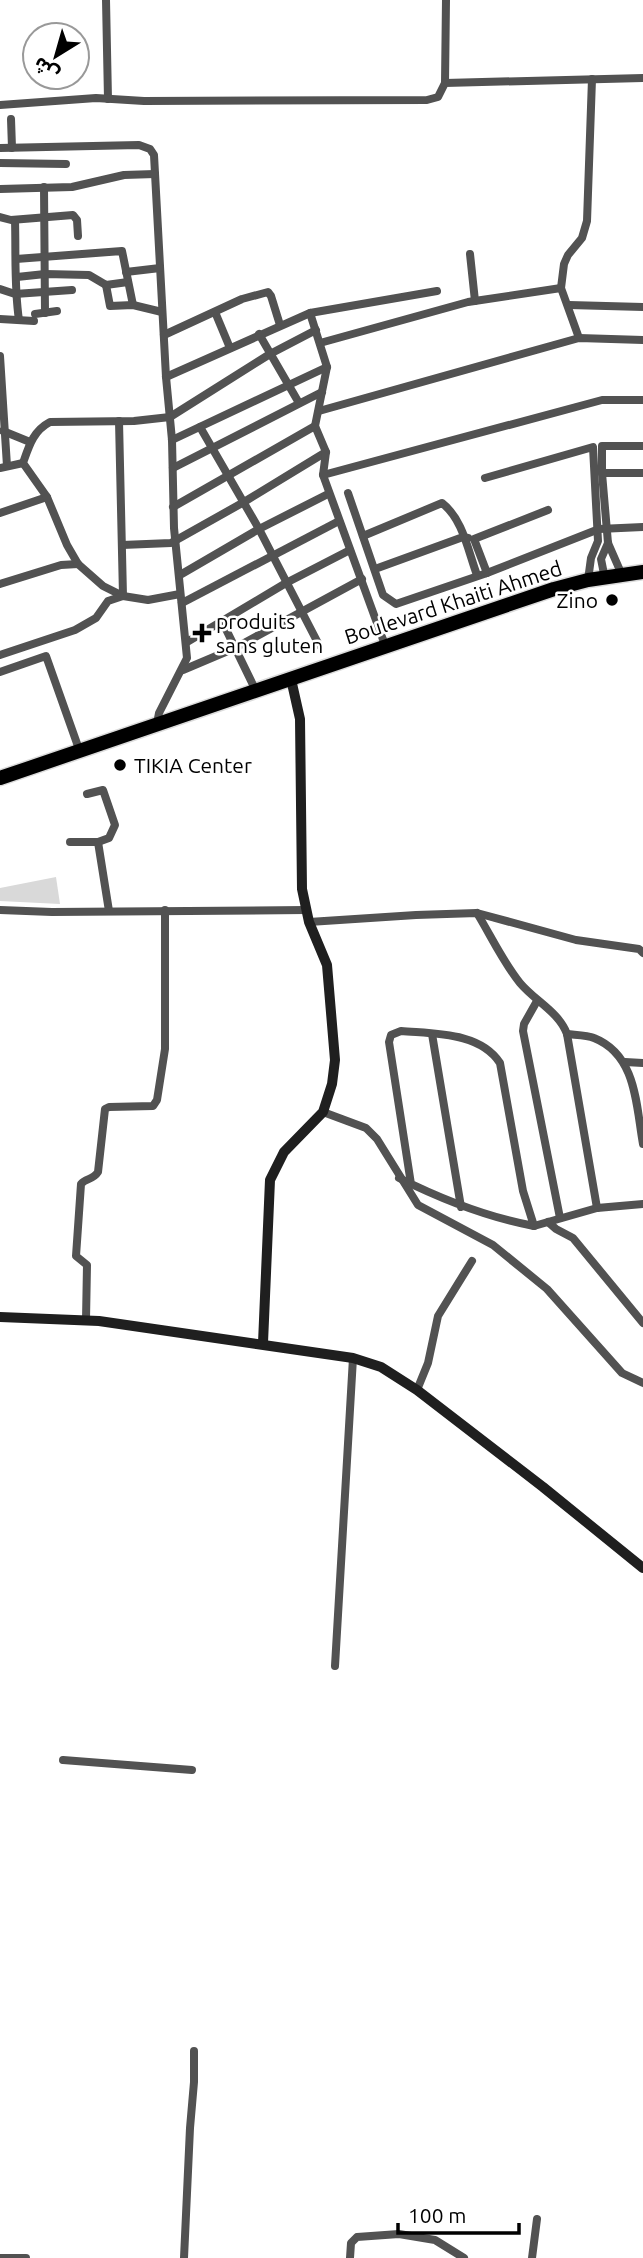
<svg xmlns="http://www.w3.org/2000/svg" width="643" height="2258" viewBox="0 0 643 2258" font-family="Ubuntu,'Noto Sans Arabic',sans-serif">
<style>
.green{fill:#d9d9d9}
.lines{fill:none;stroke-linecap:round;stroke-linejoin:round}
.highway-casing{stroke:#dbdbdb;stroke-width:17}
.street{stroke:#525252;stroke-width:8}
.secondary{stroke:#1f1f1f;stroke-width:10}
.highway{stroke:#000;stroke-width:14}
.poi-dot{fill:#000;stroke:#fff;stroke-width:2.5}
.labels{text-anchor:middle;dominant-baseline:central;stroke-width:5;stroke-linejoin:round;paint-order:stroke}
.poi-label{font-size:21px;fill:#000;stroke:#fff;text-anchor:start}
.street-label{font-size:21px;fill:#000;stroke:#fff}
</style>
<rect width="100%" height="100%" fill="#fff"/>
<polygon class="green" points="56,877 60,904 0,901 0,888"/>
<g class="lines">
<defs>
<polyline id="highway" points="0,778 554,589 588,580 643,572"/>
</defs>
<use href="#highway" class="highway-casing"/>
<g class="street">
<polyline points="106,0 108,99"/>
<polyline points="445,83 446,0"/>
<polyline points="0,105 96,98 144,101 427,100 438,97 445,83 643,78"/>
<polyline points="11,119 12,148"/>
<polyline points="0,148 139,145 150,149 154,155 166,377 172,440 174,528 187,658 159,713 157,724"/>
<polyline points="0,163 66,164"/>
<polyline points="44,187 45,313"/>
<polyline points="0,189 72,187 124,175 155,174"/>
<polyline points="0,217 11,220 73,215 77,220 78,236"/>
<path d="M15 220C16 253 14 287 19 320"/>
<polyline points="470,254 475,301"/>
<polyline points="16,259 122,251 133,305"/>
<polyline points="126,272 160,268"/>
<polyline points="17,277 45,274 89,275 106,285 128,282"/>
<polyline points="106,285 110,306 133,305 162,312"/>
<polyline points="0,289 15,294 72,290"/>
<polyline points="569,305 643,307"/>
<polyline points="215,312 230,348"/>
<polyline points="35,314 57,311"/>
<polyline points="0,319 34,321"/>
<polyline points="259,334 299,403"/>
<polyline points="164,335 242,299 268,292 271,296 280,325"/>
<polyline points="579,338 561,288 564,264 568,255 582,238 587,221 592,79"/>
<polyline points="320,343 468,302 561,288"/>
<polyline points="0,356 7,466"/>
<polyline points="166,377 310,313"/>
<polyline points="319,411 579,338 643,340"/>
<polyline points="200,427 259,529 319,645"/>
<polyline points="3,431 30,442"/>
<polyline points="172,440 327,367"/>
<polyline points="0,468 23,463"/>
<polyline points="173,468 322,392"/>
<polyline points="602,473 643,473"/>
<polyline points="323,475 602,400 643,400"/>
<polyline points="485,478 593,447 598,541 591,558 588,580"/>
<polyline points="348,493 383,595 396,604 487,573 599,529 643,527"/>
<polyline points="173,507 315,426"/>
<polyline points="0,513 47,497"/>
<path d="M363 536 442 503C463 519 468 551 477 575"/>
<polyline points="122,545 171,543 244,502 326,452"/>
<polyline points="375,569 463,537 468,538"/>
<polyline points="487,573 474,539 548,510"/>
<polyline points="180,575 259,529 328,494"/>
<polyline points="622,575 608,543 602,473 602,446 643,446"/>
<polyline points="605,579 601,559 608,543"/>
<polyline points="0,584 61,565 78,564"/>
<path d="M180 594 148 600 123 596 103 586 78 564 67 545 47 497 23 463C29 446 33 431 50 422L134 421 170 417 270 354 316 330"/>
<polyline points="182,603 339,521"/>
<polyline points="222,621 256,691"/>
<polyline points="187,642 286,583 350,550"/>
<polyline points="385,645 323,475 326,452 315,426 327,367 310,313 437,291"/>
<polyline points="0,655 75,630 96,618 108,601 123,596 119,421"/>
<polyline points="183,670 235,648 362,579"/>
<polyline points="0,672 46,656 80,752"/>
<polyline points="70,842 98,842 109,838 115,825 103,790 87,794"/>
<polyline points="98,842 109,911"/>
<polyline points="0,910 52,912 306,910"/>
<path d="M477 913C491 936 503 962 520 983 535 1001 559 1012 567 1034L597 1208"/>
<polyline points="309,922 416,915 477,913 576,940 639,949 643,953"/>
<polyline points="537,1001 524,1024 523,1031 560,1218"/>
<polyline points="432,1034 461,1207"/>
<path d="M567 1034C575 1035 587 1035 594 1038 637 1055 636 1106 643 1144"/>
<polyline points="625,1062 643,1063"/>
<polyline points="323,1112 366,1128 377,1139 418,1205 493,1245 547,1289 622,1373 643,1383"/>
<path d="M399 1178C443 1200 486 1217 534 1226L523 1191 500 1063C480 1032 434 1034 401 1031L391 1035 389 1042 411 1184"/>
<polyline points="548,1222 556,1229 573,1238 643,1323"/>
<polyline points="534,1226 597,1208 643,1204"/>
<path d="M86 1320 87 1265 76 1256 81 1184C86 1178 93 1180 98 1172L105 1109 109 1107 153 1106 157 1100 165 1049V910"/>
<polyline points="417,1390 428,1363 438,1316 472,1261"/>
<polyline points="335,1666 353,1358"/>
<polyline points="63,1760 192,1770"/>
<polyline points="0,2258 26,2258"/>
<polyline points="184,2258 190,2128 194,2082 194,2051"/>
<polyline points="350,2258 351,2243 357,2237 399,2234 435,2240 464,2258"/>
<polyline points="532,2258 537,2219"/>
</g>
<g class="secondary">
<polyline points="0,1317 99,1321 353,1358 381,1367 417,1390 543,1487 643,1568"/>
<polyline points="263,1343 270,1180 284,1152 323,1112 332,1084 335,1060 327,965 309,922 302,889 300,719 291,679"/>
</g>
<use href="#highway" class="highway"/>
</g>
<g class="poi-dot">
<circle cx="612" cy="600" r="7"/>
<path d="M198.5 622.5h7v7h7v7h-7v7h-7v-7h-7v-7h7z"/>
<circle cx="120" cy="765" r="7"/>
</g>
<g class="labels">
<g class="poi-label">
<text x="598" y="600" text-anchor="end">Zino</text>
<text x="216" y="621">produits<tspan x="216" dy="24">sans gluten</tspan></text>
<text x="134" y="765">TIKIA Center</text>
</g>
<g class="street-label">
<text transform="translate(453 602) rotate(-18)">Boulevard Khaiti Ahmed</text>
</g>
</g>
<g transform="translate(56 56) rotate(217)"><circle r="33" fill="#ffffff" stroke="#999999" stroke-width="2"/>
<path d="M0-5L12 26L0 18L-12 26Z" fill="#000000"/>
<text y="-10" font-size="19" font-weight="bold" text-anchor="middle" fill="#000000">ش</text>
</g>
<path d="M398 2223v10h121v-10" fill="none" stroke="#000000" stroke-width="3.5"/>
<text x="408" y="2223" font-size="21" fill="#000000" stroke="#ffffff" stroke-width="5" paint-order="stroke">100 m</text>
</svg>
